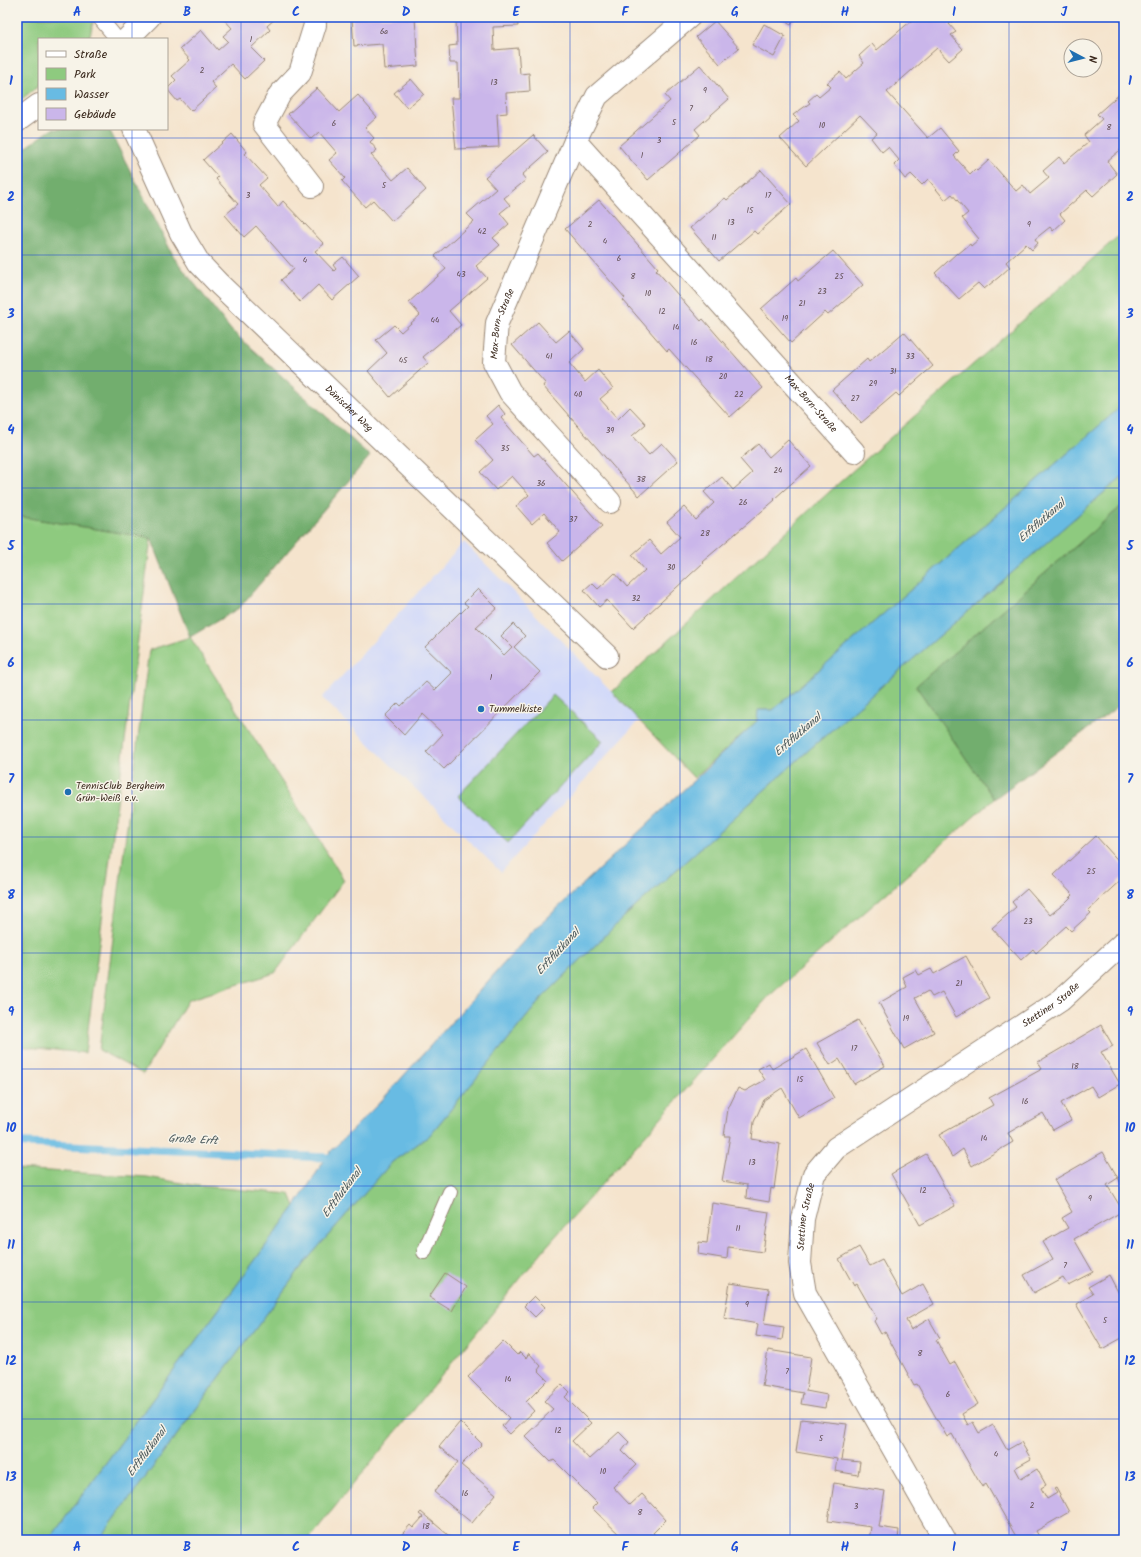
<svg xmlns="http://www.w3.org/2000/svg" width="1141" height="1557" viewBox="0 0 1141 1557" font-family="Kalam,sans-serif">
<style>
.built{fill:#d2d9f9}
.green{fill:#8eca7f;stroke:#647a4e}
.forest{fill:#72ae6e;stroke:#566c46}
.water{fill:#68bbe3;stroke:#527280}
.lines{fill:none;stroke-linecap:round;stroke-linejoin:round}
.stream{stroke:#68bbe3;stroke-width:8}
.building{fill:#cab6ea}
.lane-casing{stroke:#988776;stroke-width:16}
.street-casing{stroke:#988776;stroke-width:24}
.lane{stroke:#fff;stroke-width:14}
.street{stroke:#fff;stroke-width:22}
.grid{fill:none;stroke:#1d4ed8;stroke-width:1;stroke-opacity:0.55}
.poi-dot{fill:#1f6fb2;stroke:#f7f3e8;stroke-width:1.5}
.labels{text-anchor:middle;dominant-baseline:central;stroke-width:3;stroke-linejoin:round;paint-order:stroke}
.number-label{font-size:8px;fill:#5f4d51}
.street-label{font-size:10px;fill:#3b2a1e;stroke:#f7f3e8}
.poi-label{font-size:10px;fill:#3b2a1e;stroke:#f7f3e8;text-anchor:start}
.water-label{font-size:11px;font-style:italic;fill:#485659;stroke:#f7f3e8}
.neatline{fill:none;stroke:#1d4ed8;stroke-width:1.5}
.grid-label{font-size:13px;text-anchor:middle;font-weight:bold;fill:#1d4ed8}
</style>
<rect width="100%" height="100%" fill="#f7f3e8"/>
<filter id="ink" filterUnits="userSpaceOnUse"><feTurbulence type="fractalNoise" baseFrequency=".025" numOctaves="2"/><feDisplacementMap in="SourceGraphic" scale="8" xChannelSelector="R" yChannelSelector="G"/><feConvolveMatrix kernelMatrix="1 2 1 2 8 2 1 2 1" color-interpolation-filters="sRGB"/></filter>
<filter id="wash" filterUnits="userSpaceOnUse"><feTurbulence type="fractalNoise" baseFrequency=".012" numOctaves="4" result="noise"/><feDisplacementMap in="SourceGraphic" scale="16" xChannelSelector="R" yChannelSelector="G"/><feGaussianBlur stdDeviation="0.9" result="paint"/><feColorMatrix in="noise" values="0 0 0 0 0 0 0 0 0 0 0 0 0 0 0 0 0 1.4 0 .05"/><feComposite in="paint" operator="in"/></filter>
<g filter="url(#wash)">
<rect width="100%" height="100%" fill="#f5e4cd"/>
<polygon class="built" points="464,542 639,720 501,872 322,698"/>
<g class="green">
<polygon points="17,17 92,17 94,19 89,39 39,39 39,85 17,103"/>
<polygon points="1124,231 1124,404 773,710 759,710 757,721 694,778 612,692 840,482"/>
<polygon points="1124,475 1124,504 916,686 994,799 769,996 546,1247 308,1540 99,1540 305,1262 392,1162 429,1136 542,998 623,918 811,748"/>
<polygon points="17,516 151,538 85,1053 17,1046"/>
<polygon points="190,637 344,880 275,973 188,1000 143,1074 99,1050 149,650"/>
<polygon points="553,695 603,741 508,843 458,796"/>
<polygon points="17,1169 147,1177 199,1186 290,1194 295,1206 49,1540 17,1540"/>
</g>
<g class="forest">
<polygon points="52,129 109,129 175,259 231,330 370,456 239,608 190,637 151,538 17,516 17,154"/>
<polygon points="1124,504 1124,702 994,799 916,686"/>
</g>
<polygon class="water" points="1124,404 1124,475 811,748 623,918 542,998 429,1136 392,1162 305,1262 99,1540 49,1540 295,1206 330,1152 382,1100 530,934 757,721 758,710 773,710"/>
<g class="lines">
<polyline class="stream" points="17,1143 336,1158"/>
</g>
<g id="blocks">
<g class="building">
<polygon points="222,17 277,17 267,26 270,30 251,48 264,61 245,79 231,64 211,82 216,88 191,111 180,99 177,101 167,89 176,80 172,76 190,60 180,49 201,30 218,50 228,41 223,36 232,28"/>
<polygon points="352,17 415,17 418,66 384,69 382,44 354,46"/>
<polygon points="458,17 517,17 518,26 493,27 494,50 518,48 520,74 529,73 530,91 506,93 507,113 497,114 499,147 456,149 451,98 459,98 458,63 450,63 449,46 457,45 456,20 458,20"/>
<polygon points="777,17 796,17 791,25"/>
<polygon points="909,17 951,17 954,20 949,24 956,32 951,35 963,49 949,61 937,48 887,92 928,138 940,128 959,151 954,156 970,174 975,169 977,171 989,160 1016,191 1023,185 1030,194 1049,178 1043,171 1059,157 1064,163 1089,142 1084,135 1102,119 1097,114 1122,92 1124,94 1124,147 1107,161 1117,174 1093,196 1087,190 1060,214 1065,220 1053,231 1050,227 1035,239 1038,243 1032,250 1026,244 1006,262 1010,267 999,277 984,289 978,283 959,299 935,273 957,253 958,254 970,244 971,246 979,239 962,218 968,213 952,194 945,200 928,179 922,185 911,174 905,179 894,165 899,160 888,147 882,152 871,138 877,133 860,115 806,166 780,138 799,121 793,115 810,103 808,101 816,94 819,97 831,87 827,83 840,72 846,79 864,63 859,56 872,44 877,50 912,20"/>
<polygon points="1117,17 1124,17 1124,25"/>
<polygon points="715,21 739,48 720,64 696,37"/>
<polygon points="764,24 785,36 774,57 752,45"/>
<polygon points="700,65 729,99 695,129 700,135 648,180 619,146 670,101 665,95"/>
<polygon points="411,79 424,94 407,108 394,93"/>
<polygon points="317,88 339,112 358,95 377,117 365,128 374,138 370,142 377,150 371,155 393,180 407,168 426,190 392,221 373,200 365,207 342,181 345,178 329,160 337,153 319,132 311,139 288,114"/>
<polygon points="232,134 247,152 245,154 267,178 259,185 278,207 283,201 324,244 315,251 334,271 336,269 333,265 343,257 359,276 332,300 318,285 300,302 281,280 294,269 256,226 244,237 225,215 238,204 216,179 218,177 203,160"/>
<polygon points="533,135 548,152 522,175 526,180 504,198 510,205 500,213 509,224 493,238 500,245 476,266 487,278 449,311 461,325 423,357 428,363 390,397 368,371 387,353 376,340 394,325 401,332 420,315 409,302 446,269 435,256 474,221 467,214 496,189 485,177"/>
<polygon points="761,170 791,204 757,234 754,231 719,261 690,228 725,198 727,200"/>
<polygon points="599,200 658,268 656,270 701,321 703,319 763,388 730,417 669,349 667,351 623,300 625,298 565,229"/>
<polygon points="833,251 863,285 828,315 825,312 791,343 761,309 796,278 798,281"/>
<polygon points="538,322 556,342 569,331 584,349 569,363 585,382 598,370 613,388 600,399 618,419 630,407 646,424 632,436 649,455 662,443 678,461 639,496 543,386 545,383 512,345"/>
<polygon points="904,332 933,366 899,396 896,393 861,423 832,390 867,359 869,362"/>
<polygon points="498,405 505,414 501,418 534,456 538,453 602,526 562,561 547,543 560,532 544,513 532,524 516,506 529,495 512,476 496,490 480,472 493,460 475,440 493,424 486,416"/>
<polygon points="788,440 811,466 774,499 775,500 702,562 703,563 633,628 607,600 599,607 584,590 592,583 598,589 615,573 627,587 645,570 632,555 649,540 661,554 680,537 667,522 684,507 696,520 714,503 704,492 722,477 733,490 752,473 740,459 758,444 769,457"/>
<polygon points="478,589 497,608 476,627 504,655 512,647 501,636 513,624 525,636 514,647 540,672 444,769 426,752 443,734 422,714 404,735 385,716 398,703 401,706 426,682 435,690 452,673 425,647 460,612 461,613 468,606 464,603"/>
<polygon points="1096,836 1124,867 1124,877 1088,910 1091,913 1071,931 1066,926 1036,953 1033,949 1021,960 992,928 1016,907 1012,902 1027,889 1050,915 1065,903 1073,895 1054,875"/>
<polygon points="966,956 989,998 956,1017 942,992 932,997 928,991 915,998 934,1032 904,1049 879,1003 907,987 903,977 916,970 919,975 931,969 934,974"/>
<polygon points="858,1020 885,1066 854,1084 839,1059 830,1065 817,1043"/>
<polygon points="1101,1025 1113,1046 1101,1052 1120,1084 1098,1097 1091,1086 1061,1103 1071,1120 1053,1130 1043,1113 1008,1133 1013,1142 972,1166 963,1149 952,1157 939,1135 993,1105 989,1098 1042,1069 1038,1062"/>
<polygon points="806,1049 834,1098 799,1118 782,1088 764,1100 754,1122 752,1139 780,1144 774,1189 771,1188 769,1202 746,1198 747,1185 722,1181 730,1136 724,1136 728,1109 738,1088 745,1091 765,1080 758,1069 769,1063 772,1069"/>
<polygon points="1103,1152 1118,1178 1107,1185 1123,1211 1074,1239 1093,1272 1068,1285 1063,1277 1034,1293 1024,1275 1053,1259 1043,1242 1068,1228 1062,1218 1072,1212 1054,1180"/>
<polygon points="926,1154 955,1206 920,1225 891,1174"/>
<polygon points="1124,1175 1124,1189 1118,1178"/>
<polygon points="712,1203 769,1212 763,1252 728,1247 727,1259 698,1254 699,1242 707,1243"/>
<polygon points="859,1247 870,1266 882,1260 902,1296 923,1284 934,1304 906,1320 911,1330 929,1319 940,1338 936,1340 950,1365 955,1362 978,1404 962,1414 968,1425 973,1422 979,1433 993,1425 1007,1450 1021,1442 1031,1459 1015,1468 1021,1479 1037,1469 1046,1485 1041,1488 1047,1499 1057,1493 1054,1489 1056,1488 1069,1512 1036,1531 1041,1540 1018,1540 986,1484 982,1487 952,1434 947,1437 917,1384 914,1385 885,1332 881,1334 874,1321 877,1319 857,1284 854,1286 839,1259"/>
<polygon points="445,1273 466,1287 452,1311 429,1297"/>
<polygon points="1109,1275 1124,1303 1124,1342 1122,1338 1102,1349 1076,1304 1093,1294 1088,1287"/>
<polygon points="730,1283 769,1289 764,1324 784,1327 782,1340 756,1336 758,1324 724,1318"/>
<polygon points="534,1296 545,1307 535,1317 524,1306"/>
<polygon points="503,1341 517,1355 520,1352 526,1358 529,1353 541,1366 538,1370 548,1380 526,1402 534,1411 510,1434 502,1426 509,1418 468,1377"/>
<polygon points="768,1350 811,1357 806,1391 827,1395 825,1408 801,1404 803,1393 762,1386"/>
<polygon points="562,1384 570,1392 565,1397 591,1423 572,1441 589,1459 619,1432 629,1442 622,1451 636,1465 613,1487 630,1505 642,1494 666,1520 653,1533 660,1540 625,1540 592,1508 597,1503 554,1460 551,1462 525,1436 553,1409 544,1401"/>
<polygon points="801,1419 847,1424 841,1460 860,1462 858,1475 835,1471 837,1459 796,1452"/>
<polygon points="460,1422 482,1444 461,1465 496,1494 472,1523 434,1492 458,1462 439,1447"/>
<polygon points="834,1483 885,1491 879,1527 899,1530 898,1540 869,1540 871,1527 828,1521"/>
<polygon points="421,1512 454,1540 397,1540 410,1525 413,1528 423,1517 419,1514"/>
</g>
</g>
</g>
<g filter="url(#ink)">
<use href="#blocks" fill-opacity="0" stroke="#988776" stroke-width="1"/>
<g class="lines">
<defs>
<g id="lane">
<polyline points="99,17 117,39"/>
<polyline points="424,1252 450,1192"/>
</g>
<g id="street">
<polyline points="127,39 149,17"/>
<polyline points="17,121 39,105"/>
<path id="s1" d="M134 129 181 233 199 263 219 284 607 656"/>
<path id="s2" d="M575 141 854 452"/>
<polyline points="312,186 264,124 280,94 300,73 315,25 314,17"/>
<path id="s3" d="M610 502 510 392 494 362 497 323 575 141 597 96 689 17"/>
<path id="s4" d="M945 1540 805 1293 800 1263 803 1219 814 1174 836 1148 1061 1000 1124 942"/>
</g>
</defs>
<use href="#lane" class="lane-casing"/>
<use href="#street" class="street-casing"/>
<use href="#lane" class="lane"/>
<use href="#street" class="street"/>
</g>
</g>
<path class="grid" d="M132 17V39M241 17V1540M351 17V1540M461 17V1540M570 17V1540M680 17V1540M790 17V1540M900 17V1540M1009 17V1540M132 129V1540M17 138H1124M17 255H1124M17 371H1124M17 488H1124M17 604H1124M17 720H1124M17 837H1124M17 953H1124M17 1069H1124M17 1186H1124M17 1302H1124M17 1419H1124"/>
<g class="poi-dot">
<circle cx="481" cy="709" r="4"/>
<circle cx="68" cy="792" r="4"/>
</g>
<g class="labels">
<g class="number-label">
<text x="384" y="31">6a</text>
<text x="251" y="39">1</text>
<text x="202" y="70">2</text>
<text x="494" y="82">13</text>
<text x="705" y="90">9</text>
<text x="691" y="108">7</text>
<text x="674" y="122">5</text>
<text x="334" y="123">6</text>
<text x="822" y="125">10</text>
<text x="1109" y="127">8</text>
<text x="659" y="140">3</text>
<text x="642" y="155">1</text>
<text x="384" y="185">5</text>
<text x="248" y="195">3</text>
<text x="768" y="195">17</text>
<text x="750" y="210">15</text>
<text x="731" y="222">13</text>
<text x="590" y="224">2</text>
<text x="1029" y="224">9</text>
<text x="482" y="231">42</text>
<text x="714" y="237">11</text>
<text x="605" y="241">4</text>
<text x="619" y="258">6</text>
<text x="305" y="260">4</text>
<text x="461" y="274">43</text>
<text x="633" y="276">8</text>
<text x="839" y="276">25</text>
<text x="822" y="291">23</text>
<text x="648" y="293">10</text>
<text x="802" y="303">21</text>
<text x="662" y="311">12</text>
<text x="785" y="318">19</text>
<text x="435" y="320">44</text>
<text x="676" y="327">14</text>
<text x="694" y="342">16</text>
<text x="549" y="356">41</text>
<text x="910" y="356">33</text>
<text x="709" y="359">18</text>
<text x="403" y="360">45</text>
<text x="893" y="371">31</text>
<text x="723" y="376">20</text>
<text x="873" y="383">29</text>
<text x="578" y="394">40</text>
<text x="739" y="394">22</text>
<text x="855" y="398">27</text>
<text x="610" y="430">39</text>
<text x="505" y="448">35</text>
<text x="778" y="470">24</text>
<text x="641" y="479">38</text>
<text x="541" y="483">36</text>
<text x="743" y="502">26</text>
<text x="573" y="519">37</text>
<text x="705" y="533">28</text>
<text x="671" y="567">30</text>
<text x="636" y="598">32</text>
<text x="491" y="677">1</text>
<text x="1091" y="871">25</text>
<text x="1028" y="921">23</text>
<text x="959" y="983">21</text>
<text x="906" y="1018">19</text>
<text x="854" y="1048">17</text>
<text x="1075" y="1066">18</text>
<text x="800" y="1079">15</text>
<text x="1025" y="1101">16</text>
<text x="984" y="1138">14</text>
<text x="752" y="1162">13</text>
<text x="923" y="1190">12</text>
<text x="1090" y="1198">9</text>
<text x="738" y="1228">11</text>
<text x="1065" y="1265">7</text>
<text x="747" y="1304">9</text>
<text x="1105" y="1320">5</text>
<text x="920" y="1353">8</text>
<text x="787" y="1371">7</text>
<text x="508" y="1379">14</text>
<text x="948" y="1394">6</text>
<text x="558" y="1430">12</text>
<text x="821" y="1438">5</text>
<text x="996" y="1454">4</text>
<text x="603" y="1471">10</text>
<text x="465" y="1493">16</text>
<text x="1032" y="1505">2</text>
<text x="856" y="1506">3</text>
<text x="640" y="1512">8</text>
<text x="426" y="1526">18</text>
</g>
<g class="street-label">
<text stroke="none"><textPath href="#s3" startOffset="222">Max-Born-Straße</textPath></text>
<text stroke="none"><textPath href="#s2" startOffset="353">Max-Born-Straße</textPath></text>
<text stroke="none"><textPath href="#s1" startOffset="358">Dänischer Weg</textPath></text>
<text stroke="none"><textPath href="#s4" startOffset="697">Stettiner Straße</textPath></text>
<text stroke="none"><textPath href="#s4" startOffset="361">Stettiner Straße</textPath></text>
</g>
<g class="poi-label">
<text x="489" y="709">Tummelkiste</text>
<text x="76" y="786">TennisClub Bergheim<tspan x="76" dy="12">Grün-Weiß e.v.</tspan></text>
</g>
<g class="water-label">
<text transform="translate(1042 521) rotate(-41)">Erftflutkanal</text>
<text transform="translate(798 735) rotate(-41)">Erftflutkanal</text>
<text transform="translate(558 952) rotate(-47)">Erftflutkanal</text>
<text transform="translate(193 1140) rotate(3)">Große Erft</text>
<text transform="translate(342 1193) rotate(-53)">Erftflutkanal</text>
<text transform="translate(147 1452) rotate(-53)">Erftflutkanal</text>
</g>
</g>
<rect width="1141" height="1557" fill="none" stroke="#f7f3e8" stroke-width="44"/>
<rect x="38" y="38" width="130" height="92" fill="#f7f3e8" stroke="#aca397"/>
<rect x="46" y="51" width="20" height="6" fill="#ffffff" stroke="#aca397"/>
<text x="74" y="58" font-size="12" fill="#3b2a1e">Straße</text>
<rect x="46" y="68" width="20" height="12" fill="#8eca7f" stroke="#aca397"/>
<text x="74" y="78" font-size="12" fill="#3b2a1e">Park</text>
<rect x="46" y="88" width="20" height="12" fill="#68bbe3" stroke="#aca397"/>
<text x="74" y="98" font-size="12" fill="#3b2a1e">Wasser</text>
<rect x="46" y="108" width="20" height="12" fill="#cab6ea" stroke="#aca397"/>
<text x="74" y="118" font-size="12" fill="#3b2a1e">Gebäude</text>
<g transform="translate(1083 58) rotate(97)"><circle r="19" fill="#f7f3e8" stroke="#aca397"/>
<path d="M0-3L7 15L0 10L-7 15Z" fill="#1f6fb2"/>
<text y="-6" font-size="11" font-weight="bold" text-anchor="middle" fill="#3b2a1e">N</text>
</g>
<rect x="22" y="22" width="1097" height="1513" class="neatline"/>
<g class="grid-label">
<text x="77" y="16">A</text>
<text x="187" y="16">B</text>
<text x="296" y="16">C</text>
<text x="406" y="16">D</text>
<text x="516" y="16">E</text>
<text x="625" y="16">F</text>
<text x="735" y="16">G</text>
<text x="845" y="16">H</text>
<text x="954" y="16">I</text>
<text x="1064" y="16">J</text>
<text x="11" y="85">1</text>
<text x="1130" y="85">1</text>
<text x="11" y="201">2</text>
<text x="1130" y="201">2</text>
<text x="11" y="318">3</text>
<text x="1130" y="318">3</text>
<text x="11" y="434">4</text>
<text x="1130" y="434">4</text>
<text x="11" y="550">5</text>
<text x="1130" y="550">5</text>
<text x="11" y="667">6</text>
<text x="1130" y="667">6</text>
<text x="11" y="783">7</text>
<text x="1130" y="783">7</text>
<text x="11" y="899">8</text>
<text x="1130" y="899">8</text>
<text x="11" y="1016">9</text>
<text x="1130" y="1016">9</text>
<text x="11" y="1132">10</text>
<text x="1130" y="1132">10</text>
<text x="11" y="1249">11</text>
<text x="1130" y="1249">11</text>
<text x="11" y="1365">12</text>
<text x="1130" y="1365">12</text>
<text x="11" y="1481">13</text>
<text x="1130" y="1481">13</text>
<text x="77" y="1551">A</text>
<text x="187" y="1551">B</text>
<text x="296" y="1551">C</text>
<text x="406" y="1551">D</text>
<text x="516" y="1551">E</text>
<text x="625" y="1551">F</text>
<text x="735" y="1551">G</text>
<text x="845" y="1551">H</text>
<text x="954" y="1551">I</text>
<text x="1064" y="1551">J</text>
</g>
</svg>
